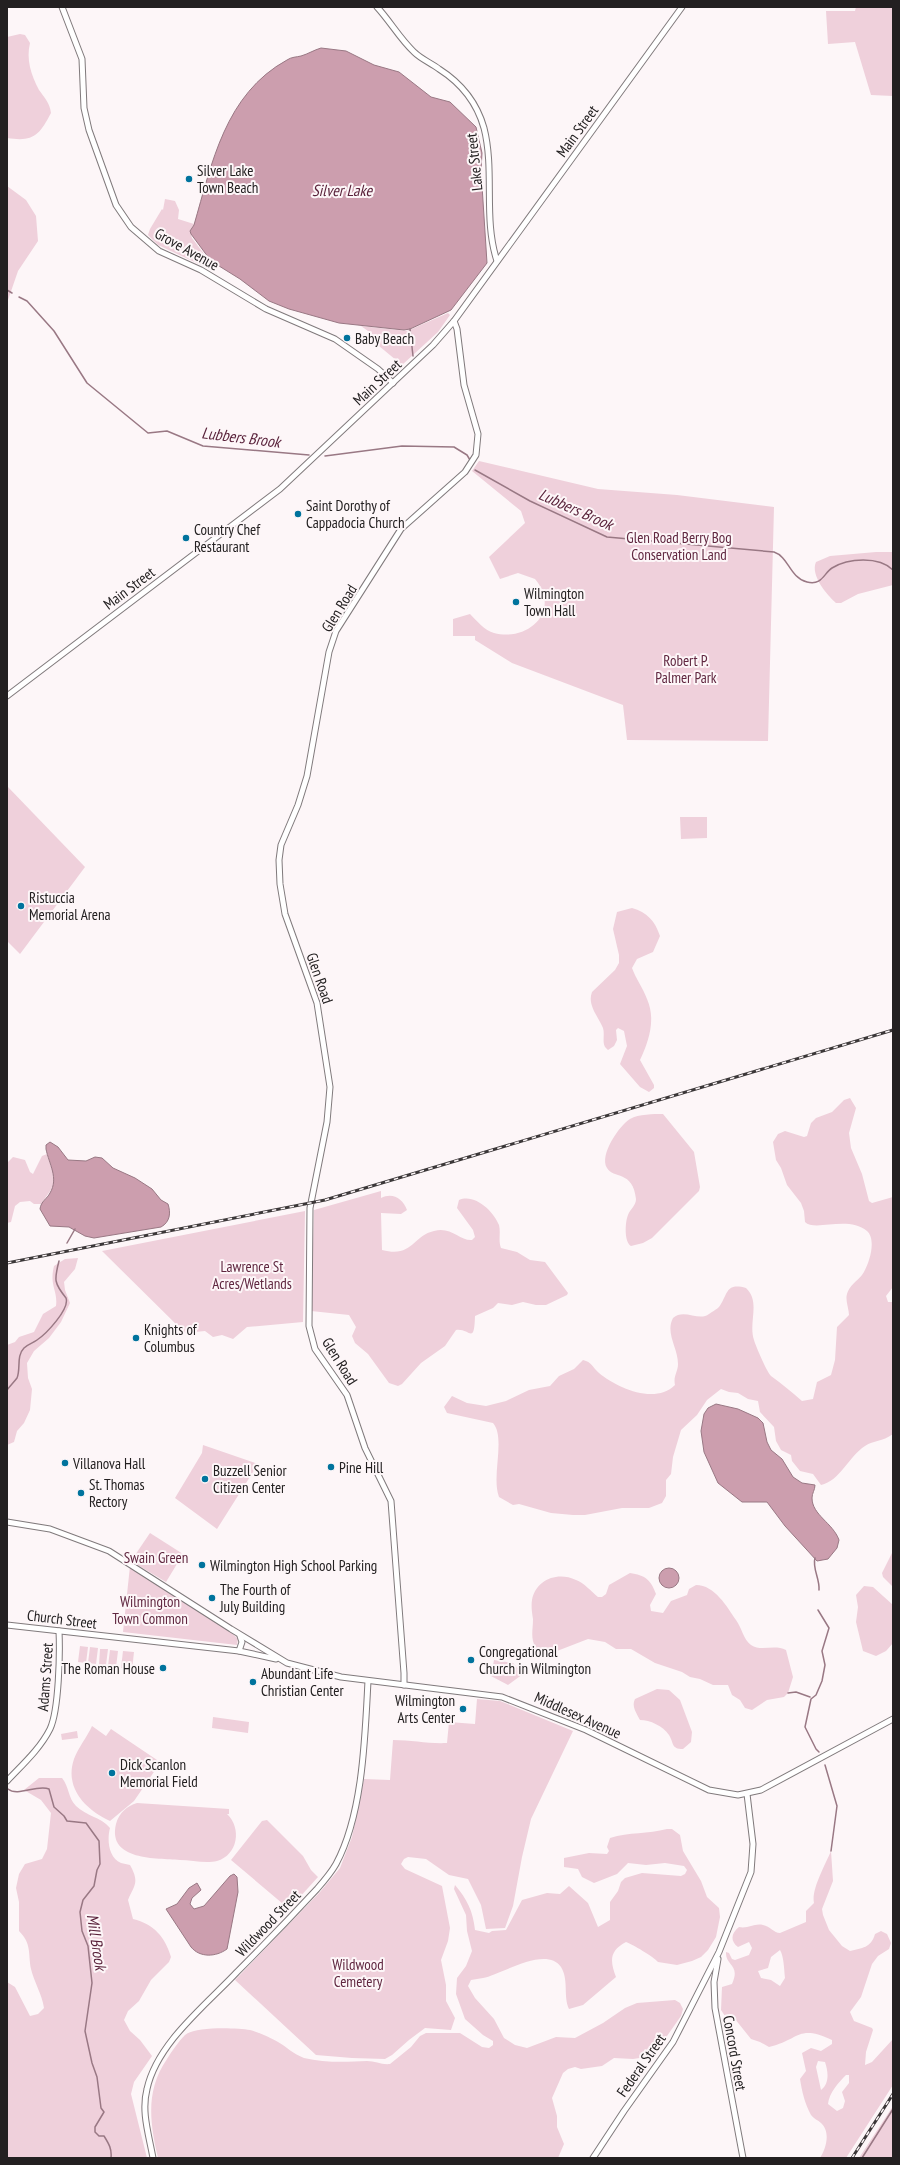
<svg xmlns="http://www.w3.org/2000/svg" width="900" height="2165" viewBox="0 0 900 2165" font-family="'PT Sans Narrow',sans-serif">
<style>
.green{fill:#efd0db;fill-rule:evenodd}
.water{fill:#cc9eae;stroke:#997884}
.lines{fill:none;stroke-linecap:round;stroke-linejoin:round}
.stream{stroke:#997884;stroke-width:1.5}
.secondary-casing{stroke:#807a7c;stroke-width:7}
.secondary{stroke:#fff;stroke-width:5}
.rail-casing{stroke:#3b3738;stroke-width:3}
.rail{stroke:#fdf6f8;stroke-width:1.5;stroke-dasharray:4.5;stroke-linecap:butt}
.poi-dot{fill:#00739d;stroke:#fdf6f8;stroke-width:1.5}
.labels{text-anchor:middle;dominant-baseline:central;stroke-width:4;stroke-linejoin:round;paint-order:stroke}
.street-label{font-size:15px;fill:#232021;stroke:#fdf6f8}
.poi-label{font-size:15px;fill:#232021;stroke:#fdf6f8;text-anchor:start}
.park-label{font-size:15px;fill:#602740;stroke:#fdf6f8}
.water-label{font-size:16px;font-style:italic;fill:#571f38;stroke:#fdf6f8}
</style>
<rect width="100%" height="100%" fill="#fdf6f8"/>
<g class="green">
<polygon points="856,7 893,7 893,96 871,95 855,42 828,44 826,11 855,11"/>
<path d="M20 34 25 35 30 43C26 59 31 75 39 90 44 97 50 103 51 113 39 136 33 142 7 138V37Z"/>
<polygon points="7,186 26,200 36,216 38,241 18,271 7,303"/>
<polygon points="165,199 175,201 179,210 178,219 194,224 190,231 192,238 204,254 201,265 158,245 148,235 150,229 162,209 163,210"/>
<polygon points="448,313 450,315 438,332 402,365 373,341 375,336 361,326 407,331"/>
<path d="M479 461 598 489 677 495 774 507 768 741 627 740 623 705 512 663 475 640V636H453V619L470 614C476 620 485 631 494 633 528 642 562 611 535 579L518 573 500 579 489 557 525 523 521 511 472 471Z"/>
<path d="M876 552H893V585L858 594 841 603H836C827 595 810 575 816 562L830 556Z"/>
<polygon points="7,786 85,867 20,954 7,941"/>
<polygon points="680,817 707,817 707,838 681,839"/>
<path d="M632 908C647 912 655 921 660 936L653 952 637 959 632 968C636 979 643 988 647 999 656 1019 649 1041 640 1060L654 1085V1088L649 1092 640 1087 620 1064 627 1046 624 1031 618 1028 616 1030 617 1040 614 1046 608 1050 605 1047C602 1041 605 1035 603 1028 598 1016 587 1005 592 992L615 970 619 963V955L613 929 617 912Z"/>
<path d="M850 1098 856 1108 849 1133 851 1148 862 1174 869 1201 872 1203 893 1197V1287L886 1296 888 1302H893V1434C882 1442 874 1440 865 1446 849 1456 840 1481 821 1485L813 1474 800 1471 792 1461 791 1455 781 1450 776 1441 774 1427 760 1412 758 1401 748 1399 738 1393 729 1392 721 1389 707 1400 697 1415 681 1430 673 1457 671 1474 666 1480V1496L662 1503 649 1508H622L585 1515H573L551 1513 519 1504 513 1505 499 1497C491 1476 506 1438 493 1423L447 1413 444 1407 452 1396 467 1403 486 1406 506 1401 529 1390 550 1386 559 1376 574 1369 583 1360C592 1362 592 1367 599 1373 617 1388 655 1405 675 1385 673 1376 678 1372 678 1364 678 1348 665 1333 673 1318 684 1308 699 1322 709 1314 712 1312 717 1309 719 1307 728 1295 725 1282 746 1288 761 1302 748 1322 754 1340 756 1347 767 1372 771 1376 782 1384 792 1392 802 1401L813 1399 817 1382 831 1375 835 1360 837 1327 849 1315C849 1309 845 1300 847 1294 849 1286 857 1281 862 1275 869 1265 877 1240 867 1231 848 1215 815 1232 805 1222L804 1211 801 1203 787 1185 781 1168 776 1160 773 1142 778 1134 785 1131 804 1137 807 1136 811 1123 816 1118 832 1112 844 1100Z"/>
<path d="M663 1114 694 1152 700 1187 699 1191 652 1238 643 1243 631 1246C624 1242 625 1222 628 1215 630 1209 636 1206 636 1199 633 1170 613 1179 607 1168 599 1155 619 1126 630 1119 639 1114 653 1114 663 1114Z"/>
<path d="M47 1154C56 1182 59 1180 41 1204H34L30 1201 20 1202 15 1206 11 1222 7 1223V1163L13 1157 25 1160 30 1172 33 1174 42 1156Z"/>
<path d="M381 1191V1198C392 1192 403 1198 407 1210L401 1214 381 1213 382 1250C413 1258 412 1236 434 1231 451 1226 460 1241 472 1240L475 1237 473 1230 457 1208 459 1200C475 1193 494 1212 499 1225 501 1233 498 1240 501 1248L517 1252 530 1260 545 1262 568 1293 567 1295 546 1305H536L523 1302 512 1305 498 1303 493 1308 475 1316C474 1346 470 1328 456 1330L445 1346 421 1363 402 1384 398 1386 389 1383 368 1354 355 1343 352 1336 356 1327 349 1315 311 1311 314 1210Z"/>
<polygon points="305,1211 303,1322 247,1327 233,1339 222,1335 213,1337 205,1331 185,1333 102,1251"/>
<path d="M78 1258 75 1269 64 1282 65 1290 70 1303 61 1322 49 1338 34 1351 27 1363 28 1378 32 1389 30 1410 24 1423 17 1431 14 1442 7 1445V1345L15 1342 19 1337 34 1332 43 1314 56 1306C58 1290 49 1286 54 1266L65 1259Z"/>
<polygon points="203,1445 258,1464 217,1529 175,1498 202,1453"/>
<polygon points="150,1533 183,1554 166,1582 131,1561"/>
<polygon points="893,1551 893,1587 883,1577 882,1573"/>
<polygon points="130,1566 232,1633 238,1639 237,1645 123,1632"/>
<path d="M630 1573C645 1575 651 1580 656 1594L650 1605 651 1611 663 1613 671 1601 687 1595 689 1589 696 1585C715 1585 727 1607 736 1620 742 1628 743 1639 751 1645 761 1652 774 1644 786 1650L793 1677 788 1693 784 1697 767 1700 752 1710 745 1708 740 1700 732 1695 728 1685H713L700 1679 690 1677 682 1672 655 1663 631 1649H616L605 1642 588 1639 557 1651 544 1652 536 1649C530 1637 533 1631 533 1619 532 1613 531 1606 532 1600 536 1580 557 1571 576 1580 584 1583 591 1591 598 1597H602L606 1594 609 1585Z"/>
<polygon points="864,1586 873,1587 893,1605 893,1643 886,1651 876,1656 863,1651 856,1622 858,1607 856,1595"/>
<polygon points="80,1646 88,1647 86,1663 78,1662"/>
<polygon points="90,1647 98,1648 96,1664 88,1663"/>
<polygon points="100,1649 108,1649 106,1665 99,1665"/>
<polygon points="110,1650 118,1651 116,1667 108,1666"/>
<polygon points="123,1651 134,1652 132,1670 121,1668"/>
<polygon points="494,1660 513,1663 523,1674 508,1685 491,1676"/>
<path d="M657 1689 669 1690 680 1700 692 1732 691 1742 683 1749C671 1749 674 1743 669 1735 663 1726 650 1720 640 1720 637 1714 631 1706 635 1699Z"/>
<path d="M477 1699 500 1701 573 1731 531 1819 522 1857 513 1906 505 1928 486 1929 481 1905 468 1879 449 1875 426 1859 408 1857 404 1859 401 1864 405 1869 442 1886 450 1928 448 1941 441 1960 446 1985V2001L455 2018 451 2030 425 2028 409 2040 392 2055 385 2059 352 2058 316 2055 235 1980 320 1892 340 1868 352 1837 364 1779 390 1780 393 1740C412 1740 429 1744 447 1743L449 1722 475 1724Z"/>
<polygon points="213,1717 249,1722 248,1733 212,1728"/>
<path d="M92 1726 106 1736 111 1729 157 1760 158 1766 134 1801 110 1821C86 1810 64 1788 74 1759 78 1748 87 1737 92 1726Z"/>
<polygon points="77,1731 78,1738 62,1740 61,1734"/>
<path d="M39 1778H62C69 1786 68 1798 76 1806 86 1816 101 1817 110 1828 107 1839 108 1857 121 1863 124 1864 127 1864 130 1865 140 1883 134 1885 128 1900L133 1919C154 1924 165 1937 171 1957L169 1962 151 1980 139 2001 128 2011 124 2020 130 2031 140 2040 152 2056 134 2082 131 2094 147 2158H7V1982L15 1987 30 2016 38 2014 44 2008C42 1994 34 1982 31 1969 28 1954 32 1944 19 1931V1902L16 1888 19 1874 25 1864 42 1859 47 1849 51 1813 41 1800 24 1790Z"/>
<path d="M137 1803 229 1809V1814H227C242 1828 238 1855 217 1861 206 1864 191 1860 180 1860 157 1858 107 1861 116 1824 119 1813 127 1806 137 1803Z"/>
<polygon points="267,1820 303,1856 311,1870 318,1877 289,1909 231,1860 262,1821"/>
<path d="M667 1829H672L680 1835 683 1851 701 1881 707 1897 719 1908 720 1917 716 1937 708 1950 701 1957 692 1961 677 1965 658 1962C654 1957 632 1944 626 1942 609 1951 610 1961 616 1977L583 2005 569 2009C563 1996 569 1980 561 1967 546 1945 500 1975 483 1978 479 1979 475 1979 471 1980L468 1986 475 1998 494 2019 504 2038 515 2045 527 2048 556 2037 575 2038 603 2023 625 2008 637 2003 675 2000 680 2003 683 2009 681 2016 653 2056 633 2059 614 2058 602 2066 581 2069 575 2067 568 2069 563 2073 552 2098 557 2116V2127L564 2144 558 2158H158C150 2123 145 2091 167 2059 172 2051 178 2042 185 2035 196 2026 237 2028 250 2030 258 2032 271 2038 278 2042 287 2047 293 2054 304 2058 324 2063 347 2062 367 2061 375 2061 382 2065 390 2064L411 2047 420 2036 426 2033H460L482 2047 489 2048 493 2045V2041L483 2035 465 2019 456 1994 457 1978 466 1966 472 1951 467 1931 466 1915 454 1889 455 1885C467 1899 473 1911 475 1930L489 1933 492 1931 506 1930 522 1900 547 1893 560 1894 569 1886 588 1903 598 1927 610 1920V1902L618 1891 621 1882 625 1878 642 1873 681 1876 685 1874 687 1870 684 1866 665 1863 646 1865 628 1863 617 1874 594 1883 582 1877 578 1869 564 1867V1858L589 1853 607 1854 609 1851 607 1847 610 1838C629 1832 648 1834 667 1829Z"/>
<path d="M831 1851 833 1881 822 1909 823 1915 829 1930 842 1946 850 1951C862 1948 871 1948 875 1934L881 1931 887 1934 891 1943 889 1949 878 1956 872 1964 861 1997 850 2012 854 2021 872 2028 873 2030 866 2052 865 2065 872 2062 893 2039V2085L846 2158H820C826 2149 831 2132 821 2123 818 2120 814 2119 811 2115 805 2104 802 2092 800 2079L806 2071 802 2053 811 2048 821 2051 832 2044V2040C797 2024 800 2040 769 2047L760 2042 751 2039 735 2019 725 2016 721 2010 722 1987 732 1984C741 1964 725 1966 726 1952L729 1953 732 1959 735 1960 749 1955 752 1948 749 1942 738 1947C730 1941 731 1933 739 1927 748 1929 754 1923 763 1925 770 1926 774 1933 780 1933L806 1922V1911L814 1903C811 1890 825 1865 831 1851ZM780 1950C784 1957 784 1969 785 1978L780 1986 771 1980 761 1978 758 1971 768 1968 771 1957ZM818 2061 825 2062C828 2071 830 2083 821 2090L816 2067ZM846 2075H849V2083L842 2092 845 2101 843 2108 837 2111 828 2104C829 2093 839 2082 846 2075Z"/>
<polygon points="893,2106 893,2158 859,2158"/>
</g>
<g class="water">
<path d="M321 48 346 51 374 65 399 72 431 97 450 102 476 127 482 153 481 170 487 263 451 310 410 329 404 330 339 323 289 309 269 301 240 279 211 261 191 234 190 231 194 225C212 163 225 94 287 60 291 57 297 57 301 56 308 54 314 50 321 48Z"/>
<path d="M50 1142 58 1147 68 1160 86 1161 95 1157 102 1158 113 1168 135 1178 152 1189 161 1200 168 1204C171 1213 170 1222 161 1227L94 1238 85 1236 69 1227 50 1226 40 1209C41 1201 47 1199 50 1193 59 1178 49 1164 46 1149V1145Z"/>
<path d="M716 1404 738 1409 758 1418 763 1423 767 1442 771 1450 782 1459 793 1477 802 1483 815 1485C815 1490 812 1493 812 1498 812 1515 833 1523 839 1540L837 1548 828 1559 817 1561 785 1526 767 1502H742L718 1483 704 1452 701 1431 704 1414 708 1408Z"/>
<circle cx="669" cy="1578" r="10"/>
<path d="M234 1874 237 1877 238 1892 227 1949C216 1957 200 1958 191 1947L166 1909 177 1904 189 1888 197 1883 201 1890 192 1898 190 1904 194 1909 204 1906 230 1876Z"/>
</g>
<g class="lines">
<g class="stream">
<polyline points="7,290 12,293"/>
<polyline points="19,297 27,301 54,331 87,383 148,433 167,431 203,446 309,455"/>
<polyline points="410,329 413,356"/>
<polyline points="325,456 402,446 454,447 467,455 470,460"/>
<path d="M475 470 530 501 607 537 774 552C789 557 789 577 807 582 822 586 824 573 832 568 848 558 879 556 893 570"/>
<polyline points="67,1243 75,1229"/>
<path d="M7 1390C10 1386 14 1382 17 1378 21 1369 16 1356 24 1348 28 1344 33 1343 37 1340 46 1334 70 1309 66 1298 54 1283 54 1280 59 1261"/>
<path d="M815 1558C812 1568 820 1579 819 1590"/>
<polyline points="818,1610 829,1628 822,1651 825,1665 822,1681 816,1695 811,1699 805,1727 816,1749 819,1752"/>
<polyline points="788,1693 796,1692 810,1697"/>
<polyline points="825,1765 837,1806 831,1851"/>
<path d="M8 1789C18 1797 37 1784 49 1789L54 1807 64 1816 67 1821 86 1823 99 1841 100 1864 97 1870 94 1886 83 1900 80 1912 82 1931 88 1946 92 1983 85 2031 92 2063 97 2077 101 2108 104 2112 95 2127V2132L99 2136H104C109 2144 112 2149 111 2158"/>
<polyline points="862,2158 893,2109"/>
</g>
<defs>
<g id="secondary">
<polyline points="62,7 82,59 84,108 89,130 116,205 131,227 159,251 201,270 266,309 335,339 378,369 393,383"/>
<path d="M377 7C390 21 400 39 414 52 421 59 431 63 439 69 461 83 477 103 484 128 495 171 483 219 497 261"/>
<polyline points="7,696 280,489 433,345 454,321 682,7"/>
<polyline points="7,1522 50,1529 109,1551 231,1629 287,1663 341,1677 502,1697 586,1730 709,1790 738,1795 761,1790 893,1719"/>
<polyline points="7,1625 239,1651 276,1659"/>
<polyline points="239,1651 242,1642 240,1636"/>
<polyline points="404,1685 404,1673 391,1501 365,1448 347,1395 315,1349 309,1326 310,1208 327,1122 330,1087 317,1003 285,914 280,884 279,860 281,845 298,805 307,776 329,652 336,631 401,529 465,472 476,455 478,434 464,385 457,329 454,321"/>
<path d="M7 1781C22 1765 40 1749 50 1729 59 1710 60 1653 59 1631"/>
<polyline points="718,1959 714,1982 715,2008 743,2158"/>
<path d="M153 2158C149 2135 141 2112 147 2089 157 2043 206 2005 237 1972 264 1945 291 1917 317 1889 324 1881 331 1873 336 1864 363 1814 365 1737 368 1681"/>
<polyline points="593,2158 624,2111 673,2042 719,1952 751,1872 753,1844 747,1794"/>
</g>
</defs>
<use href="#secondary" class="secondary-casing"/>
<use href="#secondary" class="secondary"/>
<defs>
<g id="rail">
<polyline points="7,1263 325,1200 893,1030"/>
<polyline points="852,2158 893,2094"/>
</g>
</defs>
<use href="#rail" class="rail-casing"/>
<use href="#rail" class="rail"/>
</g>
<g class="poi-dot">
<circle cx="189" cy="179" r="4"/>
<circle cx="347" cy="338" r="4"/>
<circle cx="298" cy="514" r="4"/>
<circle cx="186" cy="538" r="4"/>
<circle cx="516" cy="602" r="4"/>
<circle cx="21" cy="906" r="4"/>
<circle cx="136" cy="1338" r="4"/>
<circle cx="65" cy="1463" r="4"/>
<circle cx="331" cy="1467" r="4"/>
<circle cx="205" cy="1479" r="4"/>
<circle cx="81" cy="1493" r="4"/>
<circle cx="202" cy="1565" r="4"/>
<circle cx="212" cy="1598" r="4"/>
<circle cx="471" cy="1660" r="4"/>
<circle cx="163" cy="1668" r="4"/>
<circle cx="253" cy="1682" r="4"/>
<circle cx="463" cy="1709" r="4"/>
<circle cx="112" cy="1773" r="4"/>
</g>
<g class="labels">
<g class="street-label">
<text transform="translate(577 131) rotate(-54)">Main Street</text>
<text transform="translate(474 162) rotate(-96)">Lake Street</text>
<text transform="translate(187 249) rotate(29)">Grove Avenue</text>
<text transform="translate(377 382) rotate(-43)">Main Street</text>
<text transform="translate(129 588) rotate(-37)">Main Street</text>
<text transform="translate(339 608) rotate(-58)">Glen Road</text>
<text transform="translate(320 978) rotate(71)">Glen Road</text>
<text transform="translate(340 1361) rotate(58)">Glen Road</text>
<text transform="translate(62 1619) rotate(7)">Church Street</text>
<text transform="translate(45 1677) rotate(-86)">Adams Street</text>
<text transform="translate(578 1715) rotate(24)">Middlesex Avenue</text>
<text transform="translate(268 1923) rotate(-46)">Wildwood Street</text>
<text transform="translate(735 2053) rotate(80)">Concord Street</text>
<text transform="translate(641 2065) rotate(-55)">Federal Street</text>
</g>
<g class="poi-label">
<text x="197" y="170">Silver Lake<tspan x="197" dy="17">Town Beach</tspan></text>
<text x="355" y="338">Baby Beach</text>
<text x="306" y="505">Saint Dorothy of<tspan x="306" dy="17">Cappadocia Church</tspan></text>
<text x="194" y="529">Country Chef<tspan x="194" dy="17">Restaurant</tspan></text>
<text x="524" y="593">Wilmington<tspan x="524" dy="17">Town Hall</tspan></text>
<text x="29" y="897">Ristuccia<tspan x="29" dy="17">Memorial Arena</tspan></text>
<text x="144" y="1329">Knights of<tspan x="144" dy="17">Columbus</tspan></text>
<text x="73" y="1463">Villanova Hall</text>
<text x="339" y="1467">Pine Hill</text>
<text x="213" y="1470">Buzzell Senior<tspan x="213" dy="17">Citizen Center</tspan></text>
<text x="89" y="1484">St. Thomas<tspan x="89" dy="17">Rectory</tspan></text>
<text x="210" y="1565">Wilmington High School Parking</text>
<text x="220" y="1589">The Fourth of<tspan x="220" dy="17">July Building</tspan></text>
<text x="479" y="1651">Congregational<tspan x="479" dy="17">Church in Wilmington</tspan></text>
<text x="155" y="1668" text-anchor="end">The Roman House</text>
<text x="261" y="1673">Abundant Life<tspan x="261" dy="17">Christian Center</tspan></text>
<text x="455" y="1700" text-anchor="end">Wilmington<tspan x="455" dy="17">Arts Center</tspan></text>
<text x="120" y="1764">Dick Scanlon<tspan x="120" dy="17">Memorial Field</tspan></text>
</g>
<g class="park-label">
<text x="679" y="537">Glen Road Berry Bog<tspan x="679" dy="17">Conservation Land</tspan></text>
<text x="686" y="660">Robert P.<tspan x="686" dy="17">Palmer Park</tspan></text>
<text x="252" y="1266">Lawrence St<tspan x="252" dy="17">Acres/Wetlands</tspan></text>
<text x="156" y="1557">Swain Green</text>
<text x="150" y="1601">Wilmington<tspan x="150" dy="17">Town Common</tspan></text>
<text x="358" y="1964">Wildwood<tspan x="358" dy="17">Cemetery</tspan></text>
</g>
<g class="water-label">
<text x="342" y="190">Silver Lake</text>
<text transform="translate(241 437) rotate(7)">Lubbers Brook</text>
<text transform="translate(576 509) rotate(24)">Lubbers Brook</text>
<text transform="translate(97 1942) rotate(81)">Mill Brook</text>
</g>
</g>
<rect width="900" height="2165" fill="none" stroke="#232021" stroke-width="16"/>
</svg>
